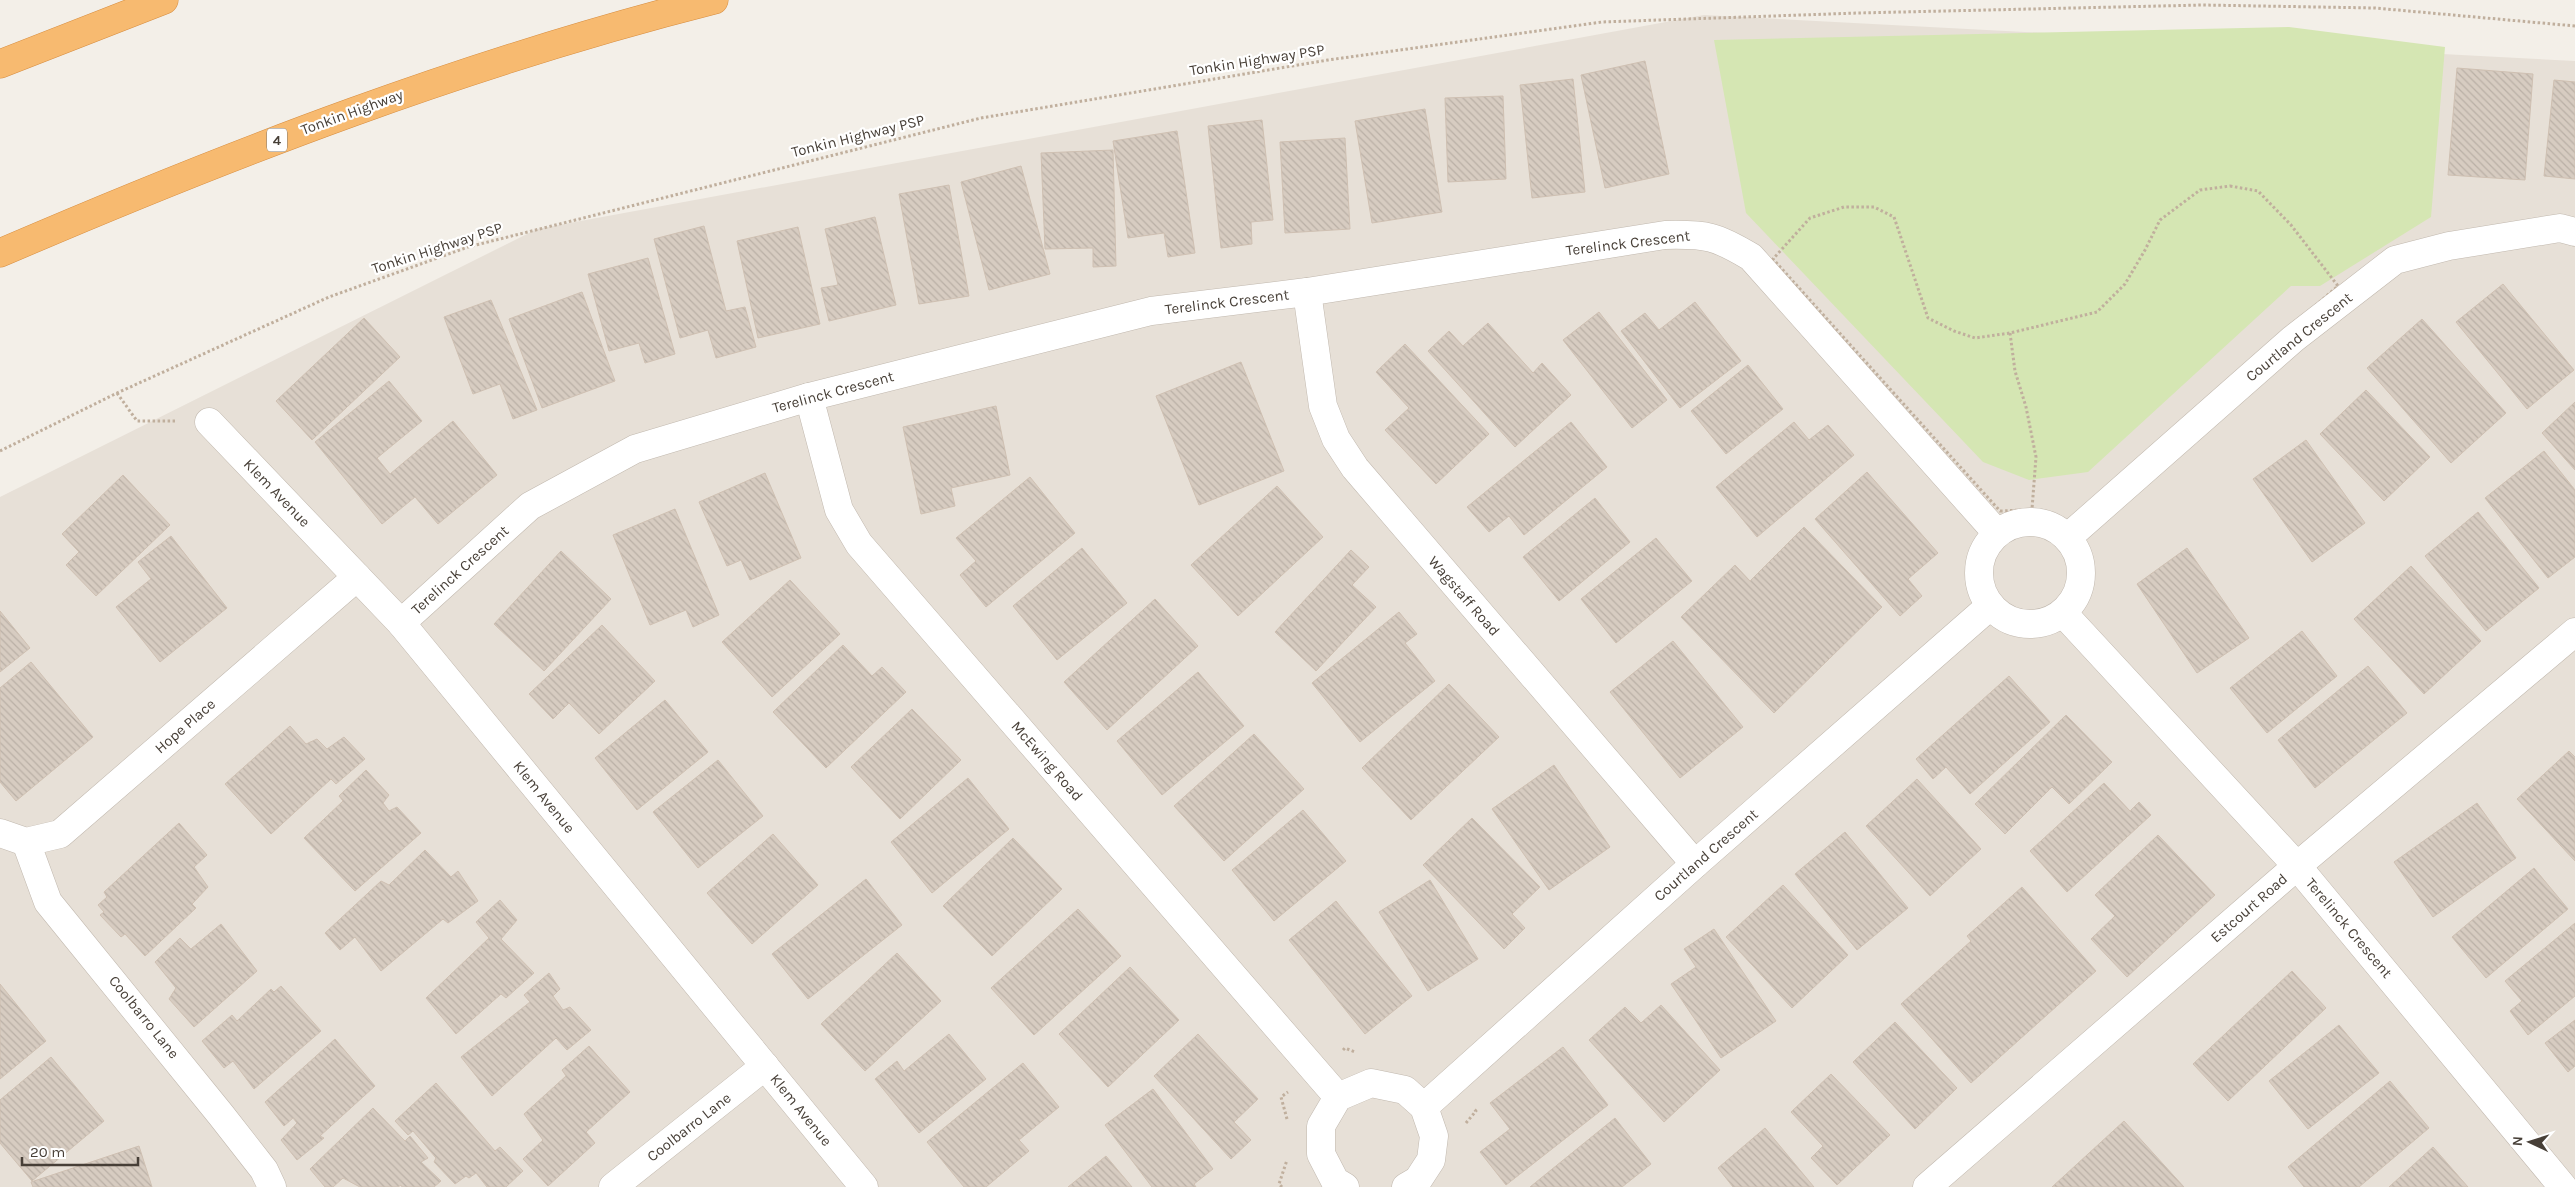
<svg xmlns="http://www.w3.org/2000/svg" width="2575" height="1187" viewBox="0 0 2575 1187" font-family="Karla,sans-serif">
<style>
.residential{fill:#e7e0d7}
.park{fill:#d5e6b3}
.building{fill:url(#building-back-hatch);stroke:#cfc0b2}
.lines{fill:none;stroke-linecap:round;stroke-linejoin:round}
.minor-casing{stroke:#c1b8ae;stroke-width:29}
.motorway-casing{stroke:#d68d40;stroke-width:29}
.path{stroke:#c0af9d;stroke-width:3;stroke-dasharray:2.5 2.5;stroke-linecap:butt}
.minor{stroke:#fff;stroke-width:28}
.motorway{stroke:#f7ba70;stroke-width:28}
.labels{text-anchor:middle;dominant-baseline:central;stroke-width:4.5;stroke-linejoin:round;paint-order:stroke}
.shield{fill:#fff;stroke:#7e7973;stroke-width:1}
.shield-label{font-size:14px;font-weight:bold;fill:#473f37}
.street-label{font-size:15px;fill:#473f37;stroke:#fff}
</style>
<defs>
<pattern id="building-back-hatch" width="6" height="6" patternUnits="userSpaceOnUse" patternTransform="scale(1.25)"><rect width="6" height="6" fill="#d7ccc1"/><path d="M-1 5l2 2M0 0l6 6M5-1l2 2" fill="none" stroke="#bab0a6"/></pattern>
</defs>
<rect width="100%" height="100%" fill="#f3efe8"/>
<polygon class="residential" points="1704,15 2575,61 2575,1187 0,1187 0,497 537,229"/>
<polygon class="park" points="2289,27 2445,47 2431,217 2320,286 2291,286 2088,472 2029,480 1983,462 1746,213 1714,40"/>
<g class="building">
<polygon points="1645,61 1669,174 1605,188 1581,75"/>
<polygon points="2457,68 2533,74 2525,180 2448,175"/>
<polygon points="1573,79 1585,192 1532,198 1520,85"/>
<polygon points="2554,80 2575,82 2575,179 2544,176"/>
<polygon points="1503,96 1506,179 1448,182 1445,98"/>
<polygon points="1425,109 1442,212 1372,223 1355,121"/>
<polygon points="1262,120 1273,220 1251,222 1252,244 1221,248 1208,126"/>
<polygon points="1177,131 1195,253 1168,257 1164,233 1128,238 1113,141"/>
<polygon points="1345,138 1350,229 1285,233 1280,142"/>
<polygon points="1113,150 1116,266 1093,267 1093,248 1045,249 1041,153"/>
<polygon points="1021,166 1050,274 989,290 961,182"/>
<polygon points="949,185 969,296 919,304 899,194"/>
<polygon points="875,217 896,305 829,321 821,288 838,285 825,229"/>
<polygon points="704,226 726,311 745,307 756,347 716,358 708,330 680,338 654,239"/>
<polygon points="798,227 820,324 758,338 737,241"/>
<polygon points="648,258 675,354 645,363 639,343 609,351 588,274"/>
<polygon points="2503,284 2574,370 2527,409 2456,322"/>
<polygon points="582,292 615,381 542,408 509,319"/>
<polygon points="491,300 537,410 513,419 500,384 473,394 444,317"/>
<polygon points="1695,302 1741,361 1680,408 1621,331 1645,313 1659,330"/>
<polygon points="1599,312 1667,400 1632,428 1563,340"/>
<polygon points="364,318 400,357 312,440 276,401"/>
<polygon points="2422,319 2506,413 2451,463 2367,368"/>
<polygon points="1488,323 1533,373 1542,363 1571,395 1515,447 1428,351 1449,331 1463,346"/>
<polygon points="1405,344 1489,434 1436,484 1385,430 1409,408 1376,372"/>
<polygon points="1241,362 1284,471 1199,505 1156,396"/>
<polygon points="1748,365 1783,409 1726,454 1691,411"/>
<polygon points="389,381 422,421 377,458 390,474 453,421 497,475 438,524 415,497 382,524 315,442"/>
<polygon points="2366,390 2430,457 2384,501 2320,434"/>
<polygon points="2575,402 2575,470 2542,433"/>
<polygon points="996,406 1010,475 951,488 955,506 921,514 903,427"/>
<polygon points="1571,422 1607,467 1524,535 1509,516 1489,532 1467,507"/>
<polygon points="1794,422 1809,440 1828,425 1854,455 1757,537 1716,487"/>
<polygon points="2306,440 2365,523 2312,562 2253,479"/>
<polygon points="2544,451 2575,490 2575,557 2548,578 2485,498"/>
<polygon points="1867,472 1938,553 1908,579 1922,596 1900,616 1815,519"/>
<polygon points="765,473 801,558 750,580 741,560 727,566 699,502"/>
<polygon points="123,475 170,525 96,596 66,565 79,552 62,534"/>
<polygon points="1030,477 1075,533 986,607 960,575 976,561 956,538"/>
<polygon points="1277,486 1323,537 1238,616 1191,565"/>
<polygon points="1595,498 1630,542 1559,601 1523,557"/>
<polygon points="675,509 719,615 693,627 686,610 650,625 613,535"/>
<polygon points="2478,512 2539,588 2486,631 2425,556"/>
<polygon points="1804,527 1882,607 1774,713 1681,617 1735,565 1750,581"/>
<polygon points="171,536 227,608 160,662 116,607 151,579 138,562"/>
<polygon points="1656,538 1692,581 1616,643 1581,599"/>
<polygon points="1082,548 1127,603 1057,660 1013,606"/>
<polygon points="2187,548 2249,638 2197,673 2137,584"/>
<polygon points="1351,550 1369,567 1352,585 1376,607 1316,671 1275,632"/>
<polygon points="561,551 611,599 544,671 494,624"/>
<polygon points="2411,566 2481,641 2424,694 2354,619"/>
<polygon points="790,580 840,634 772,697 722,642"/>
<polygon points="1155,599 1198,646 1107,730 1064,682"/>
<polygon points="0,611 30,648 0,672"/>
<polygon points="1399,612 1417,634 1405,643 1435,681 1360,742 1312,683"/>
<polygon points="602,625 655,681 599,734 569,703 553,719 529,694"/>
<polygon points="2302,631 2337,676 2267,733 2230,688"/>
<polygon points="1673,641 1743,727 1680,778 1610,692"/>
<polygon points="843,645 872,676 882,667 906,692 826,768 773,712"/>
<polygon points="31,662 93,737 16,801 0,782 0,688"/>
<polygon points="2368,666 2407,713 2315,788 2278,740"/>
<polygon points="1198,672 1244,726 1162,795 1117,741"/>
<polygon points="2009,676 2050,722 1970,794 1946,767 1933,779 1916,759"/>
<polygon points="1449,684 1499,737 1411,820 1362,768"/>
<polygon points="665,700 708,752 637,810 595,758"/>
<polygon points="912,709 961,760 900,819 851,767"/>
<polygon points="2066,715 2112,762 2069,804 2052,787 2005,834 1975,804"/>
<polygon points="290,726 306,744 317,739 327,749 344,737 365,759 336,784 331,779 271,834 225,784"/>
<polygon points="1254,734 1304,789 1224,861 1174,806"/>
<polygon points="2569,751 2575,757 2575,861 2517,799"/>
<polygon points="718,760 763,816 698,868 653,812"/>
<polygon points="1554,765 1610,847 1549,890 1492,809"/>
<polygon points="366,770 389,795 383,803 389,811 397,807 421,833 355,891 304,838 343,801 339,796"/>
<polygon points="968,778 1009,829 932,893 891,842"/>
<polygon points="1917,779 1981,849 1930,896 1866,826"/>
<polygon points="2104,783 2130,811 2139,802 2151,815 2067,892 2030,851"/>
<polygon points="2477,803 2516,858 2433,917 2394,862"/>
<polygon points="1303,810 1346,861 1274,921 1232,870"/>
<polygon points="1472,818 1540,887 1512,914 1525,928 1504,949 1423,865"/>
<polygon points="179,823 207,855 194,867 208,887 192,904 196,908 145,956 125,934 121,937 100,915 104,912 98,905 107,897 104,892"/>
<polygon points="1845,832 1908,908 1857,950 1795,874"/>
<polygon points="773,834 818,885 752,944 707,893"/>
<polygon points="2158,835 2215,895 2127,977 2091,939 2115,916 2095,895"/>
<polygon points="1013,838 1062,889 992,956 943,906"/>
<polygon points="425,850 451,877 458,871 478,901 448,923 443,919 381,971 355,937 340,950 325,933 381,881 389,885"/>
<polygon points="2534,868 2568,909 2486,978 2452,937"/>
<polygon points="866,879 902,925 808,999 772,954"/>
<polygon points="1430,880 1478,959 1428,991 1379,912"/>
<polygon points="1783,885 1848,955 1792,1008 1726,937"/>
<polygon points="2022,887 2096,971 1971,1083 1901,1004 1971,941 1967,936"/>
<polygon points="500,900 517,920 501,939 534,973 506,998 501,994 456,1034 426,998 489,938 476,922"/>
<polygon points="1336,901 1412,996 1365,1034 1289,940"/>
<polygon points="1078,909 1121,956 1034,1035 991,988"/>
<polygon points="2575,923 2575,996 2528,1035 2510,1011 2522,1001 2505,981"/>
<polygon points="221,924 257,971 194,1027 169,999 176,988 155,962 180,938 191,949"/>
<polygon points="1714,929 1776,1021 1721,1058 1671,984 1696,967 1684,949"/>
<polygon points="897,953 941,1001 865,1071 821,1024"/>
<polygon points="1130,967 1179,1020 1108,1087 1059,1034"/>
<polygon points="2292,971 2326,1008 2228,1101 2193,1064"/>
<polygon points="549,973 560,989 553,996 563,1010 570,1007 591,1030 567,1050 556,1038 492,1096 461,1057 530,1002 524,995"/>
<polygon points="0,984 46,1041 0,1079"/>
<polygon points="281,986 321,1031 254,1089 233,1061 224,1068 202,1041 232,1015 237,1021 271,989 274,992"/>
<polygon points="1661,1005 1720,1070 1664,1122 1589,1040 1625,1007 1641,1023"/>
<polygon points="2575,1020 2575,1066 2568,1072 2545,1043"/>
<polygon points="1895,1022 1957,1088 1915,1129 1853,1062"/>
<polygon points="2339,1025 2379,1073 2308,1129 2269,1081"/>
<polygon points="949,1034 986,1079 919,1133 875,1079 897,1061 904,1071"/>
<polygon points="1198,1034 1258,1099 1234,1122 1251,1140 1231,1159 1154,1076"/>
<polygon points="335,1039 375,1086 320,1136 324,1138 297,1160 281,1140 297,1123 293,1118 284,1126 265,1102"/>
<polygon points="589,1046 630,1092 586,1132 595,1143 548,1186 523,1159 543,1140 524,1114 566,1076 562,1070"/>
<polygon points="1563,1047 1608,1105 1506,1185 1480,1152 1510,1129 1490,1103"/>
<polygon points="51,1057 104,1121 32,1181 0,1143 0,1100"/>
<polygon points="1023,1063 1059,1107 1019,1140 1029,1151 986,1187 964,1187 927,1142"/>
<polygon points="1831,1074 1890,1135 1837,1185 1811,1158 1823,1146 1791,1112"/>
<polygon points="2390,1081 2429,1128 2359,1187 2304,1187 2288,1167"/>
<polygon points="436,1083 495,1151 500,1147 523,1171 506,1187 487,1187 476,1173 469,1178 466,1176 455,1184 434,1162 436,1158 413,1131 408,1135 395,1121"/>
<polygon points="1153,1089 1213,1169 1194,1184 1196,1187 1152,1187 1105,1125"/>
<polygon points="373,1108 405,1141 410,1136 428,1158 421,1162 441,1181 434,1187 402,1187 401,1185 398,1187 360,1187 343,1178 333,1187 325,1187 310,1169"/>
<polygon points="1615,1118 1651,1164 1622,1187 1530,1187"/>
<polygon points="2124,1121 2184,1187 2052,1187"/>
<polygon points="1765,1128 1814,1187 1733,1187 1718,1168"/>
<polygon points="139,1146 152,1187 33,1187 31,1182"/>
<polygon points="2433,1147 2468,1187 2389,1187"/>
<polygon points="1106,1156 1132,1187 1068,1187"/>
</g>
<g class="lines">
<defs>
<g id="minor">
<polyline points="1307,292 1323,406 1336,439 1355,468 1695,864"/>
<polyline points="809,397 839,510 859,544 1338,1097"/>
<polyline points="209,422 401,623 864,1187"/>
<circle cx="2030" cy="573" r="51"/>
<polyline points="2067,538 2293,339 2395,260 2449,246 2560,228 2575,232"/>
<polyline points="2063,613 2297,866 2563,1187"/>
<path d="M401 623 530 506 635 449 809 397 1151 311 1307 292 1665 235C1707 234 1716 236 1751 257L1997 533"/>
<polyline points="0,833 26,842 60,834 357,577"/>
<polyline points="26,842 48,902 221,1115 264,1170 272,1187"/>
<polyline points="1424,1107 1695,864 1990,606"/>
<polyline points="613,1187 765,1066"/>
<polyline points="1345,1187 1335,1181 1321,1154 1321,1126 1338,1097 1371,1083 1405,1090 1424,1107 1434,1136 1431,1160 1418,1180 1406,1187"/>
<polyline points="1927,1187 2297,866 2575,632"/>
</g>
<g id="motorway">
<polyline points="0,64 164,0"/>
<path d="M0 253C232 153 469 62 714 0"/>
</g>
</defs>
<use href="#minor" class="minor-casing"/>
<use href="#motorway" class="motorway-casing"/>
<g class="path">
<path d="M2230 186 2258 191 2291 225 2338 286 2066 523C2040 506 2031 510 2000 511L1773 259 1810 218 1844 207H1874L1894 217 1928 318 1954 331 1975 338 2010 333 2097 312 2125 284 2145 250 2160 220 2200 190Z"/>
<polyline points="2010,333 2015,371 2026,407 2036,457 2032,509"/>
<polyline points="117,393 137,421 175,421"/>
<polyline points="0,451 117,393 329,297 468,247 981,118 1328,60 1602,22 1858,13 2203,5 2375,8 2575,26"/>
<polyline points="1343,1050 1345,1048 1355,1052"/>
<polyline points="1287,1119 1281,1097 1288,1092"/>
<polyline points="1466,1123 1476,1111 1474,1109"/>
<polyline points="1282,1187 1279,1184 1287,1160"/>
</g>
<use href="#minor" class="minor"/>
<use href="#motorway" class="motorway"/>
</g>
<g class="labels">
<rect class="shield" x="267" y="128.5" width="20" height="23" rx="4"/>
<g class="shield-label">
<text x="277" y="140">4</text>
</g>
<g class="street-label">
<text transform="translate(1257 60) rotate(-9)">Tonkin Highway PSP</text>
<text transform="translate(352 112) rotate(-20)">Tonkin Highway</text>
<text transform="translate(858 136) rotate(-14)">Tonkin Highway PSP</text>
<text transform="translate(1628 243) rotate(-7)">Terelinck Crescent</text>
<text transform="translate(437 248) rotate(-18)">Tonkin Highway PSP</text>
<text transform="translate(1227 302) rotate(-7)">Terelinck Crescent</text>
<text transform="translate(2299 337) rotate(-39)">Courtland Crescent</text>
<text transform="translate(833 392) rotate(-15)">Terelinck Crescent</text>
<text transform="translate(277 493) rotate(46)">Klem Avenue</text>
<text transform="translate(460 570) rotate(-42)">Terelinck Crescent</text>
<text transform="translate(1464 596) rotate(49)">Wagstaff Road</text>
<text transform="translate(185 726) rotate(-41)">Hope Place</text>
<text transform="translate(1047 761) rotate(49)">McEwing Road</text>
<text transform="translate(544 797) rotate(51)">Klem Avenue</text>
<text transform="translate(1706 855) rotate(-41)">Courtland Crescent</text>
<text transform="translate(2249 908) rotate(-41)">Estcourt Road</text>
<text transform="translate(2349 928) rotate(50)">Terelinck Crescent</text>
<text transform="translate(144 1017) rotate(51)">Coolbarro Lane</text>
<text transform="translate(801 1110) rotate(51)">Klem Avenue</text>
<text transform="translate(689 1127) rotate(-38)">Coolbarro Lane</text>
</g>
</g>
<g transform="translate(2530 1142) rotate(274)" stroke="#ffffff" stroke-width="4" paint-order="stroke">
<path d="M0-4L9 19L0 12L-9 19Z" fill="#473f37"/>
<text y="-8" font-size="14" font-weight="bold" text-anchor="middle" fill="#473f37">N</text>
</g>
<path d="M22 1157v8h116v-8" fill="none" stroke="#473f37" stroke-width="2.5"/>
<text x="30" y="1157" font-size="15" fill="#473f37" stroke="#ffffff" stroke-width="4" paint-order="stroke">20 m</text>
</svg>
